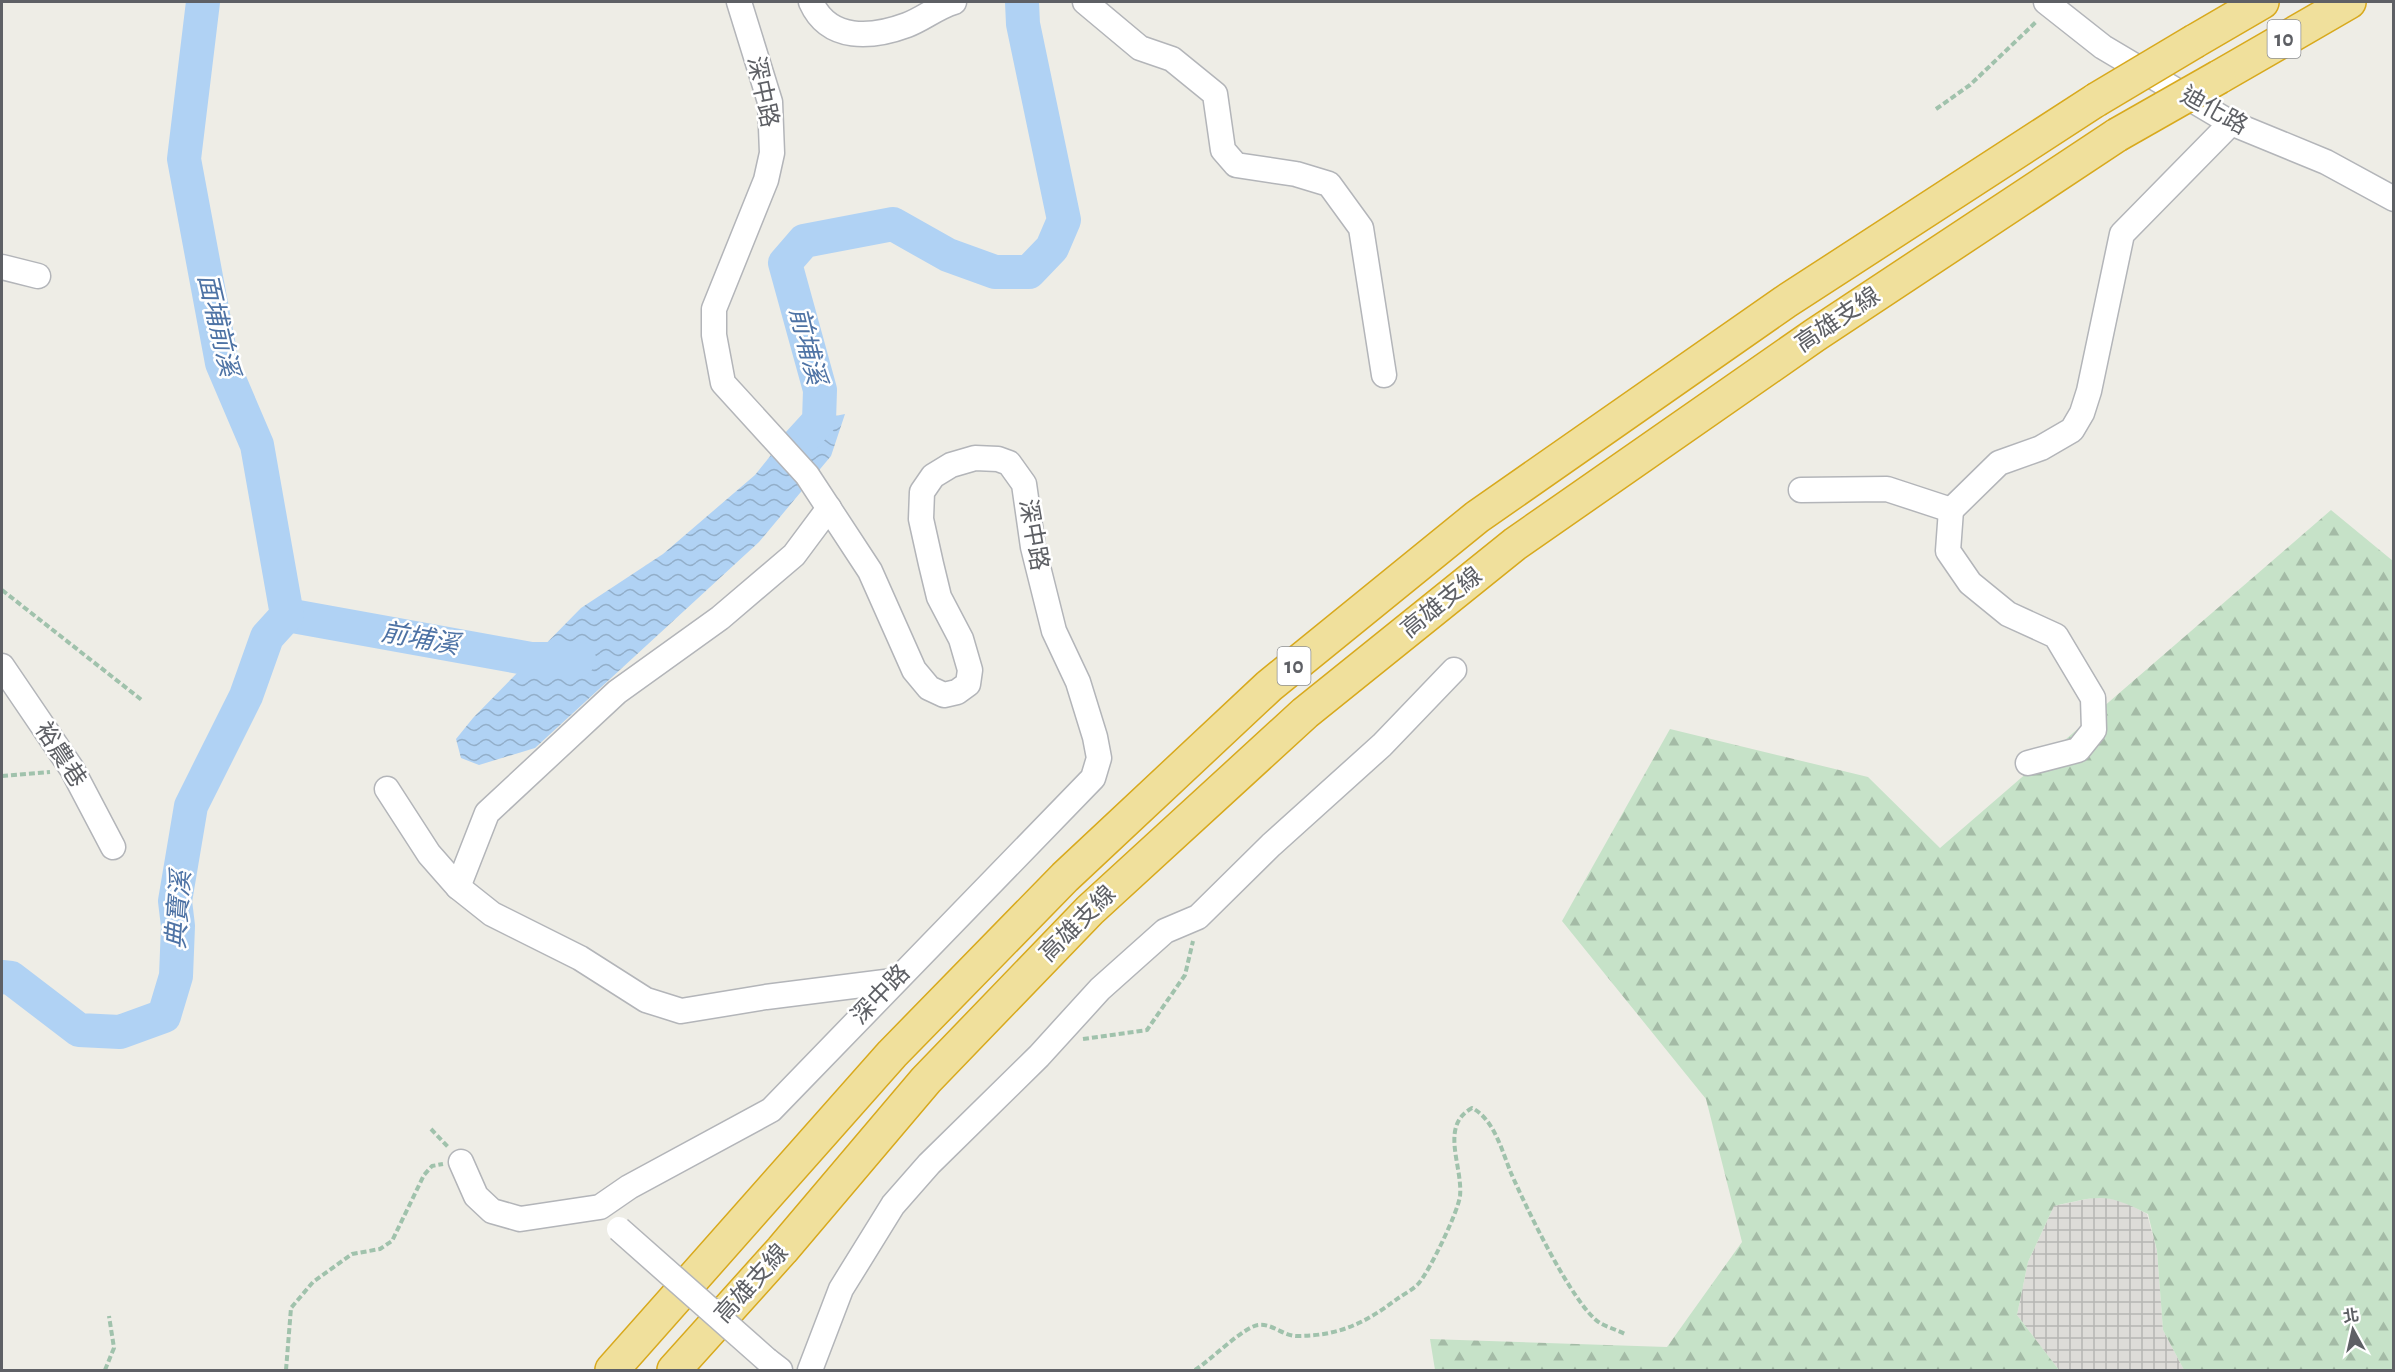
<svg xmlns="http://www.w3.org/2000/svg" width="2395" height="1372" viewBox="0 0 2395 1372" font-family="'Alegreya Sans','Noto Sans TC',sans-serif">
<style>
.industrial{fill:url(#industrial-grid)}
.forest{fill:url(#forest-firs)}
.water{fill:url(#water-waves)}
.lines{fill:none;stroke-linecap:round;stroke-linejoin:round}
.river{stroke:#b0d2f4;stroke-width:34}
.minor-casing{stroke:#b3b5b9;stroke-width:27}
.highway-casing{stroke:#d8a91d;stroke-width:36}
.path{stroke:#a0c2ac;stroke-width:4;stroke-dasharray:6 3;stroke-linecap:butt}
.minor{stroke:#fff;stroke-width:24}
.highway{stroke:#f0e09c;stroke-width:33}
.minor-bridge-casing{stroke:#b3b5b9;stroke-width:27;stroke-linecap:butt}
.highway-bridge-casing{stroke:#d8a91d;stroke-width:36;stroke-linecap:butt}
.minor-bridge{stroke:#fff;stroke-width:24}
.highway-bridge{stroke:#f0e09c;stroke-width:33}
.labels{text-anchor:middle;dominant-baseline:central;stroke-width:5;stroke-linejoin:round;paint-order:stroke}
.shield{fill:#fff;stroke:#8e9093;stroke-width:1.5}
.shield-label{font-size:22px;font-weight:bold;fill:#5e6065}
.street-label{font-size:24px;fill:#5e6065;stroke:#fff}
.water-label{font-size:26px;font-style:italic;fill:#4e73a5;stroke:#fff}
</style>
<defs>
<pattern id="industrial-grid" width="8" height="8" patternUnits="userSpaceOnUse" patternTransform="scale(1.5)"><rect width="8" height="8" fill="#dddcd8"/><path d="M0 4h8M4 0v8" fill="none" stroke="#b6b6b3"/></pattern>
<pattern id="forest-firs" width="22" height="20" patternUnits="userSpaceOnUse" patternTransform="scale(1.5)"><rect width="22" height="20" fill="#c6e2c8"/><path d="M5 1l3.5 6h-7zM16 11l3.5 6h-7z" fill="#a4bba6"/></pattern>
<pattern id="water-waves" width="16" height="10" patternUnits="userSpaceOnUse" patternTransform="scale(1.5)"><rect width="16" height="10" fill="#b0d2f4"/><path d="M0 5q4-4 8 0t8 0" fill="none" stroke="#92aec9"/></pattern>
</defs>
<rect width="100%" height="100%" fill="#eeede6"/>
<polygon class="industrial" points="2101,1196 2127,1203 2147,1214 2157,1251 2163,1330 2184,1370 2059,1370 2017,1315 2028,1262 2054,1206"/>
<path class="forest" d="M2331 510 2393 561V1370H2184L2163 1330 2157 1251 2148 1214C2105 1192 2099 1196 2054 1206L2028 1262 2017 1315 2059 1370H1435L1430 1339 1667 1347 1742 1242 1706 1099 1562 921 1670 729 1868 777 1940 848Z"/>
<polygon class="water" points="845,414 831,456 759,542 535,748 479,765 461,758 456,739 473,718 581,608 663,554 755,475 796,424"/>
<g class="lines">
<g class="river">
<polyline points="788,455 819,421 820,390 785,263 804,241 893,224 948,255 995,272 1029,272 1052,248 1064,220 1023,24 1022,2"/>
<polyline points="287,615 531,659 579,659"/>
<polyline points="2,977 11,978 79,1030 120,1032 164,1016 176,976 178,926 175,901 191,806 246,696 267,637 287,615 257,445 222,363 184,159 203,2"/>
</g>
<defs>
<g id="minor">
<path d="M811 2C829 42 872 38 907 25 923 19 937 7 954 2"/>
<polyline points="1085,2 1140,48 1172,59 1215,94 1223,150 1236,165 1296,174 1329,184 1361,228 1384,375"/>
<polyline points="2046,2 2103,47 2231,123 2326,162 2394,199"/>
<polyline points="2,267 38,276"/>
<polyline points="1801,490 1887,489 1951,510 1999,463 2041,448 2072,430 2082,413 2089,391 2122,234 2231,123"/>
<polyline points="1951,510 1948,551 1970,583 2008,614 2056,636 2093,698 2094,730 2078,750 2028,763"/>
<polyline points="2,666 72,769 113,847"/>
<polyline points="387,789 429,854 458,887 492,914 580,958 646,1000 681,1011 766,997 893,981"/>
<polyline points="458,887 487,813 617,692 720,618 794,555 829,508"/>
<polyline points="461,1162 476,1196 492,1211 520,1219 600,1207 629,1187 771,1110 1093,778 1099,758 1095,737 1078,682 1054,631 1033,547 1024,484 1009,463 998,459 975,458 951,465 933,476 922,492 921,519 931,564 939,597 961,639 970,670 968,684 957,692 944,695 929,688 914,670 870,571 807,475 723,383 714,335 714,309 766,180 772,153 770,102 739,2"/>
<polyline points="767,1360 780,1370"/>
<polyline points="810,1370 841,1289 893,1205 929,1164 1039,1056 1100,989 1165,931 1198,917 1271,845 1382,745 1454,670"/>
</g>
<g id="highway">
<polyline points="2195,41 2262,2"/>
<polyline points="2219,77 2349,2"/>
<polyline points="612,1370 892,1054 1065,877 1269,686 1477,517 1785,302 2096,100"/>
<polyline points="674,1370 782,1250 926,1080 1090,910 1305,713 1515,544 1815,335 2117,135"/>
</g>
</defs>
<use href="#minor" class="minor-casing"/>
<use href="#highway" class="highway-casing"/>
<g class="path">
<polyline points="1936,109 1970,85 2037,21"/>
<polyline points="2,590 143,701"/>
<polyline points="2,776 50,772"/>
<polyline points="1083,1039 1147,1030 1185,975 1193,941"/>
<polyline points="431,1129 449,1148"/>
<polyline points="105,1370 114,1348 109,1316"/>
<polyline points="286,1370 291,1308 313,1282 352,1254 380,1249 392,1241 424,1175 432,1166 443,1164"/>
<path d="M1195 1370C1211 1360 1242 1328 1258 1325 1272 1323 1283 1336 1297 1336 1339 1336 1365 1323 1397 1299 1404 1294 1414 1289 1419 1283 1430 1270 1458 1212 1460 1196 1463 1166 1439 1126 1472 1108 1494 1119 1502 1151 1511 1173 1525 1205 1573 1306 1600 1323 1607 1327 1617 1330 1625 1334"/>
</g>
<use href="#minor" class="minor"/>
<use href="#highway" class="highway"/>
<defs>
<polyline id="minor-bridge" points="619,1229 767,1360"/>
<g id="highway-bridge">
<polyline points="2096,100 2195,41"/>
<polyline points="2117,135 2219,77"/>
</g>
</defs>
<use href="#minor-bridge" class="minor-bridge-casing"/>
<use href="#highway-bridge" class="highway-bridge-casing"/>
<use href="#minor-bridge" class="minor-bridge"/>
<use href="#highway-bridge" class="highway-bridge"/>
</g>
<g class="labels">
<g class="shield">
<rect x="2267.5" y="20" width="33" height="38" rx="4.5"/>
<rect x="1277.5" y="647" width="33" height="38" rx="4.5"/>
</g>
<g class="shield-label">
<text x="2284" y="39">10</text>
<text x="1294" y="666">10</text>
</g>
<g class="street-label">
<text transform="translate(762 92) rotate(78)">深中路</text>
<text transform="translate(2214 111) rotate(29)">迪化路</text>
<text transform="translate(1838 320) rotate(-34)">高雄支線</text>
<text transform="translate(1033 535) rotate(80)">深中路</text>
<text transform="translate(1442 603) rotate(-39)">高雄支線</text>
<text transform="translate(60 755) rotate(57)">裕農巷</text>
<text transform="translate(1078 924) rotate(-45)">高雄支線</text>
<text transform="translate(881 995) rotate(-46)">深中路</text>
<text transform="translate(752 1284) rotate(-48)">高雄支線</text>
</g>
<g class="water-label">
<text transform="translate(218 325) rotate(77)">面埔前溪</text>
<text transform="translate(807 346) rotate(76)">前埔溪</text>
<text transform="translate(420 639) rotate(10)">前埔溪</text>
<text transform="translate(179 910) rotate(-86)">典寶溪</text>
</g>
</g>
<rect width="2395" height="1372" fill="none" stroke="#5e6065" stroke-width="6"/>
<g transform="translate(2353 1330) rotate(352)" stroke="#ffffff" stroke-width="4.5" paint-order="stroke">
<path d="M0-4.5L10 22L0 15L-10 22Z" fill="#5e6065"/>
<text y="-9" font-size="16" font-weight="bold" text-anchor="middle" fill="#5e6065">北</text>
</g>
</svg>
